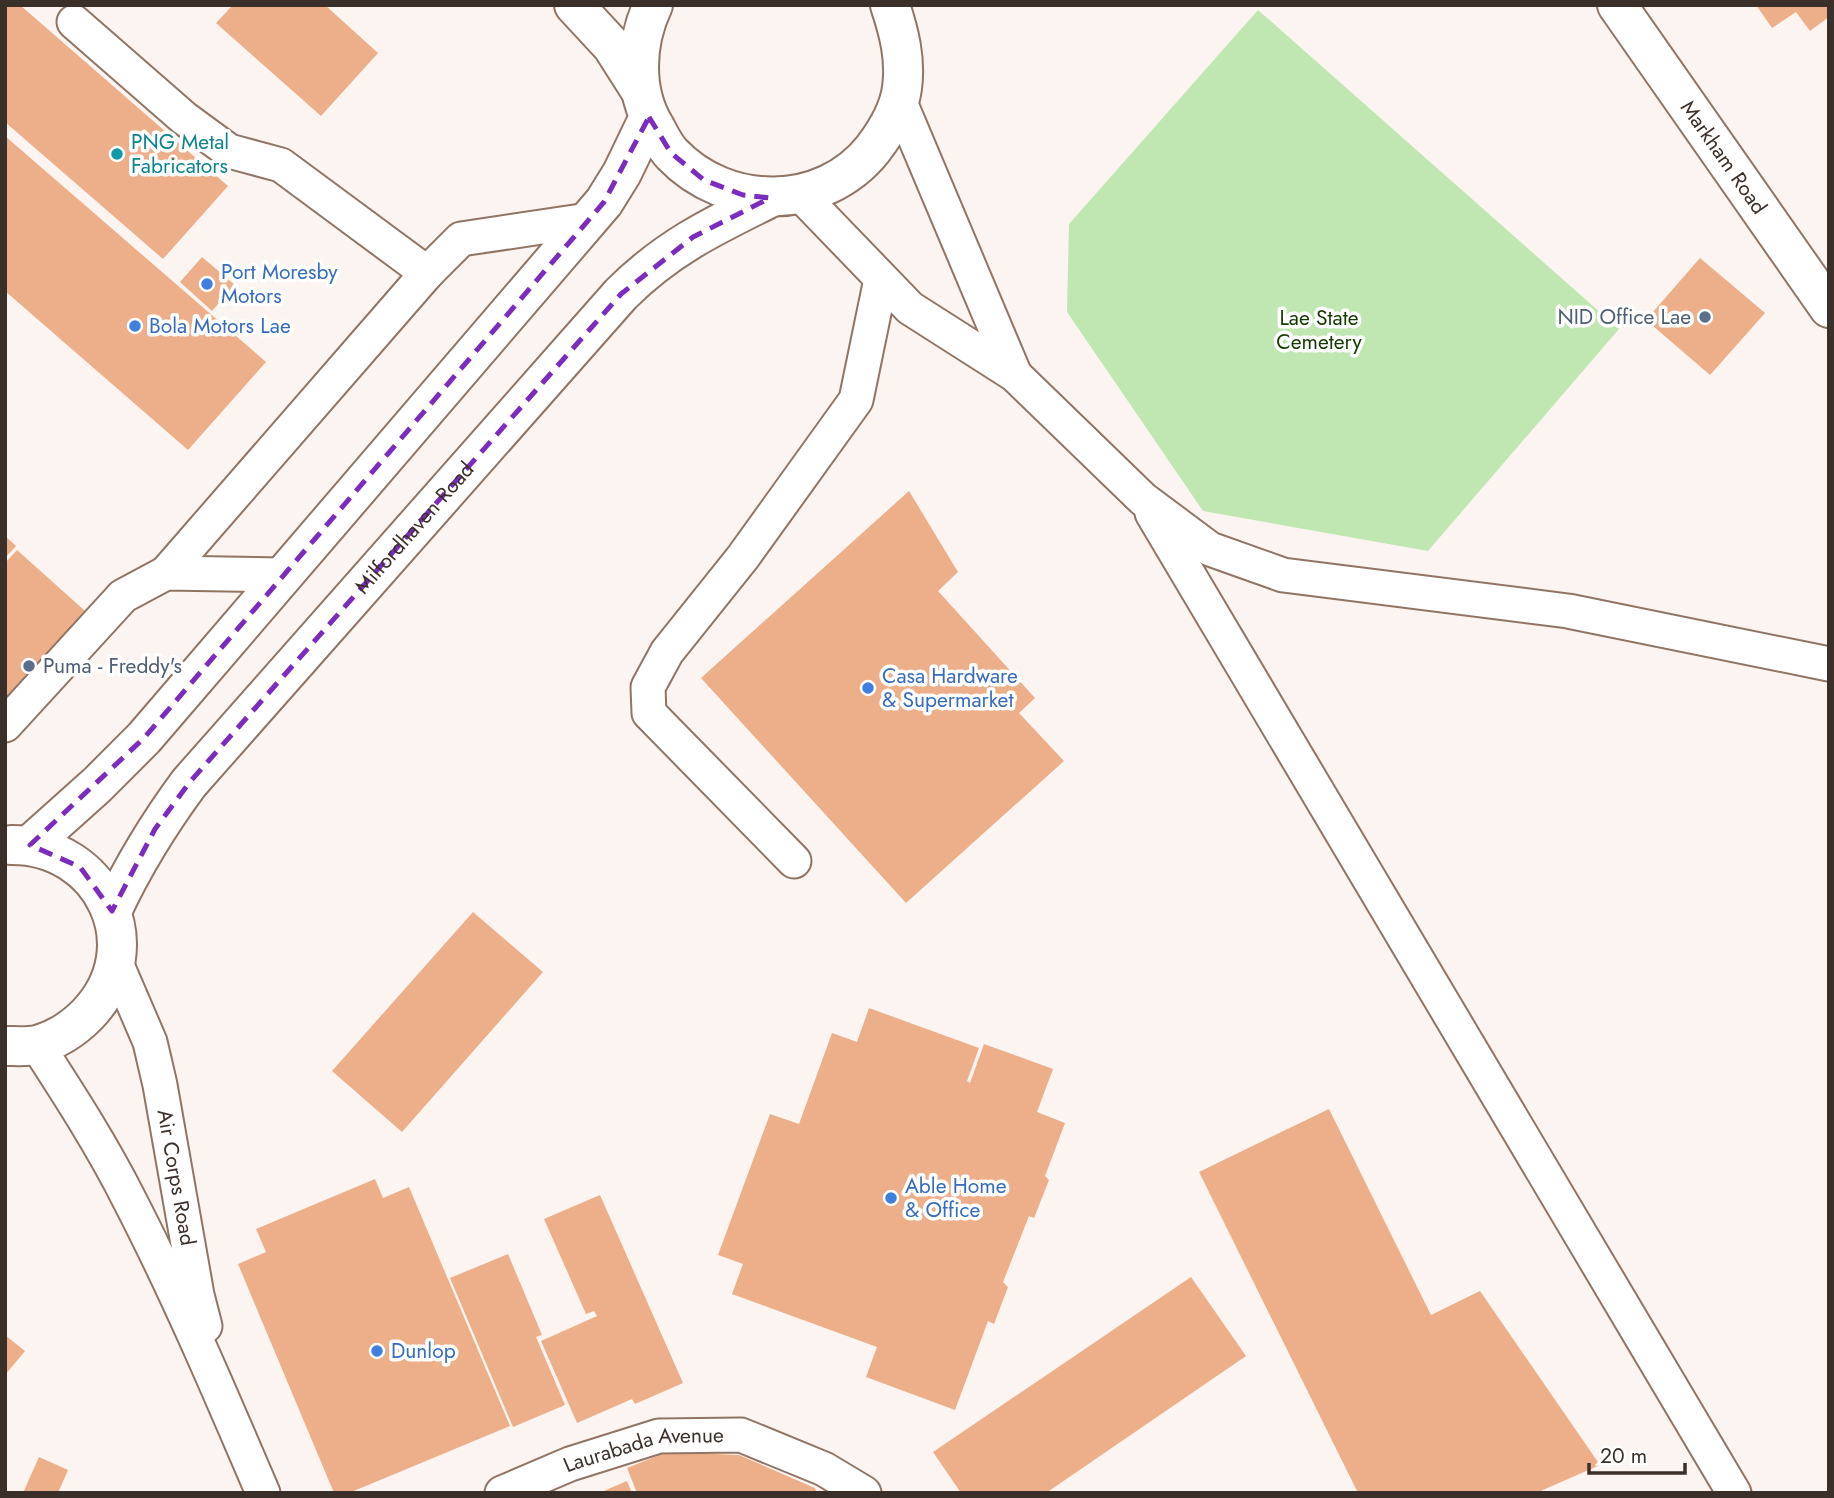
<svg xmlns="http://www.w3.org/2000/svg" width="1834" height="1498" viewBox="0 0 1834 1498" font-family="Jost,sans-serif">
<style>
.green{fill:#c0e7b2}
.building{fill:#ecaf8a}
.lines{fill:none;stroke-linecap:round;stroke-linejoin:round}
.minor-casing{stroke:#907565;stroke-width:37}
.major-casing{stroke:#907565;stroke-width:42}
.minor{stroke:#fff;stroke-width:33}
.major{stroke:#fff;stroke-width:38}
.marked{fill:none;stroke:#7b2cbf;stroke-width:5;stroke-dasharray:14 9;stroke-linejoin:round}
.culture-dot{fill:#0f9aa8;stroke:#fff;stroke-width:2.5}
.shop-dot{fill:#3f7fe0;stroke:#fff;stroke-width:2.5}
.service-dot{fill:#5c6f8a;stroke:#fff;stroke-width:2.5}
.labels{text-anchor:middle;dominant-baseline:central;stroke-width:7;stroke-linejoin:round;paint-order:stroke}
.culture-label{font-size:21px;fill:#0d838f;stroke:#fff;text-anchor:start}
.street-label{font-size:21px;fill:#3b2f29;stroke:#fff}
.shop-label{font-size:21px;fill:#366cbe;stroke:#fff;text-anchor:start}
.service-label{font-size:21px;fill:#4e5e75;stroke:#fff;text-anchor:end}
.park-label{font-size:21px;fill:#143a00;stroke:#fff}
</style>
<rect width="100%" height="100%" fill="#fbf4f1"/>
<polygon class="green" points="1258,10 1619,329 1428,551 1203,511 1067,312 1069,224"/>
<g class="building">
<polygon points="5,5 20,5 228,186 163,259 5,122"/>
<polygon points="233,5 325,5 378,53 321,116 216,23"/>
<polygon points="1756,5 1829,5 1829,17 1810,31 1796,12 1772,28"/>
<polygon points="5,136 266,362 188,450 5,291"/>
<polygon points="202,257 235,285 212,311 180,282"/>
<polygon points="1700,258 1765,313 1710,375 1646,320"/>
<polygon points="909,491 958,572 938,591 1035,698 1019,713 1064,761 906,903 701,678"/>
<polygon points="5,536 16,546 5,558"/>
<polygon points="17,550 94,619 5,712 5,563"/>
<polygon points="473,912 543,972 402,1132 332,1071"/>
<polygon points="869,1008 979,1048 967,1081 970,1083 984,1044 1053,1069 1037,1112 1065,1123 1045,1176 1049,1180 1034,1218 1029,1216 1003,1282 1008,1287 994,1324 988,1321 955,1410 866,1377 877,1347 732,1294 743,1264 718,1255 770,1114 799,1124 832,1033 857,1042"/>
<polygon points="1329,1109 1431,1315 1480,1291 1600,1465 1536,1493 1358,1493 1199,1172"/>
<polygon points="375,1179 383,1198 409,1187 510,1426 349,1493 334,1493 238,1264 266,1252 256,1229"/>
<polygon points="600,1195 683,1383 635,1404 632,1399 577,1423 541,1341 597,1316 594,1311 586,1314 544,1219"/>
<polygon points="508,1254 542,1335 536,1337 565,1405 513,1427 450,1278"/>
<polygon points="1191,1277 1246,1356 1046,1493 961,1493 933,1452"/>
<polygon points="5,1335 25,1351 5,1375"/>
<polygon points="667,1452 739,1455 815,1488 817,1493 637,1493 627,1468"/>
<polygon points="39,1457 68,1470 58,1493 23,1493"/>
<polygon points="627,1481 632,1493 599,1493"/>
</g>
<g class="lines">
<defs>
<g id="minor">
<polyline points="74,22 184,118 229,151 281,165 427,273"/>
<polyline points="899,100 1015,375"/>
<polyline points="800,194 910,308 1015,375 1143,499 1210,549 1283,575 1568,611 1829,664"/>
<polyline points="1152,513 1734,1493"/>
<polyline points="166,573 427,273 461,239 588,220"/>
<polyline points="5,725 123,596 166,573 283,575"/>
<polyline points="794,861 649,713 648,687 667,652 743,557 856,400 881,279"/>
<path id="s1" d="M116 963 150 1042 160 1085 197 1295 205 1326"/>
<path d="M37 1045C70 1096 103 1147 130 1201 179 1296 221 1395 263 1493"/>
<path id="s2" d="M502 1493 570 1464 659 1436 741 1435 824 1469 864 1493"/>
</g>
<g id="major">
<polyline points="574,5 612,46 640,90"/>
<path d="M653 5C635 43 633 91 655 127 660 136 665 147 672 154 726 211 823 212 873 149 886 132 899 111 902 88 906 59 899 32 890 5"/>
<path id="s3" d="M1617 5 1829 308"/>
<polyline points="30,845 97,785 144,738 604,202 622,173 649,117"/>
<path id="s4" d="M112 911C134 864 158 825 189 783L621 294C667 248 713 226 770 198"/>
<path d="M5 1046C15 1046 28 1047 37 1045 56 1040 74 1028 87 1015 153 947 102 844 11 845"/>
</g>
</defs>
<use href="#minor" class="minor-casing"/>
<use href="#major" class="major-casing"/>
<use href="#minor" class="minor"/>
<use href="#major" class="major"/>
</g>
<path class="marked" d="M649 117 671 153 704 180 743 195 770 198 693 237 621 294 189 783 155 829 112 911 80 867 30 845 144 738 604 202Z"/>
<circle class="culture-dot" cx="117" cy="154" r="7"/>
<g class="shop-dot">
<circle cx="207" cy="284" r="7"/>
<circle cx="135" cy="326" r="7"/>
<circle cx="868" cy="688" r="7"/>
<circle cx="891" cy="1198" r="7"/>
<circle cx="377" cy="1351" r="7"/>
</g>
<g class="service-dot">
<circle cx="1705" cy="317" r="7"/>
<circle cx="29" cy="666" r="7"/>
</g>
<g class="labels">
<g class="culture-label">
<text x="131" y="142">PNG Metal<tspan x="131" dy="24">Fabricators</tspan></text>
</g>
<g class="street-label">
<text stroke="none"><textPath href="#s3" startOffset="186">Markham Road</textPath></text>
<text stroke="none"><textPath href="#s4" startOffset="490">Milfordhaven Road</textPath></text>
<text stroke="none"><textPath href="#s1" startOffset="224">Air Corps Road</textPath></text>
<text stroke="none"><textPath href="#s2" startOffset="150">Laurabada Avenue</textPath></text>
</g>
<g class="shop-label">
<text x="221" y="272">Port Moresby<tspan x="221" dy="24">Motors</tspan></text>
<text x="149" y="326">Bola Motors Lae</text>
<text x="882" y="676">Casa Hardware<tspan x="882" dy="24">&amp; Supermarket</tspan></text>
<text x="905" y="1186">Able Home<tspan x="905" dy="24">&amp; Office</tspan></text>
<text x="391" y="1351">Dunlop</text>
</g>
<g class="service-label">
<text x="1691" y="317">NID Office Lae</text>
<text x="43" y="666" text-anchor="start">Puma - Freddy's</text>
</g>
<g class="park-label">
<text x="1319" y="318">Lae State<tspan x="1319" dy="24">Cemetery</tspan></text>
</g>
</g>
<rect width="1834" height="1498" fill="none" stroke="#3b2f29" stroke-width="14"/>
<path d="M1589 1463v10h96v-10" fill="none" stroke="#3b2f29" stroke-width="3.5"/>
<text x="1600" y="1463" font-size="21" fill="#3b2f29" stroke="#ffffff" stroke-width="5" paint-order="stroke">20 m</text>
</svg>
